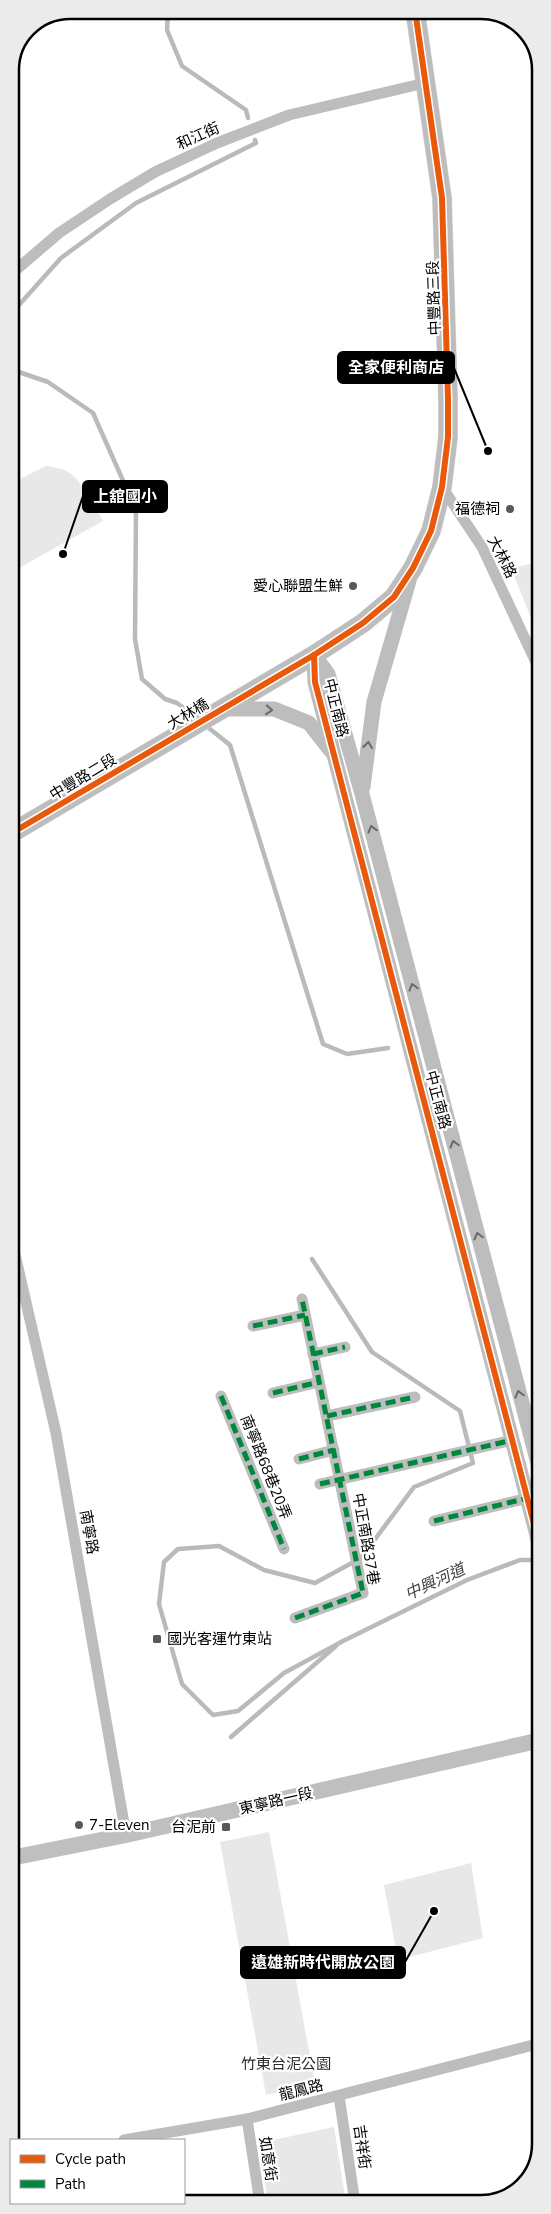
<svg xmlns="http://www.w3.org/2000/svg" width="551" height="2214" viewBox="0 0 551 2214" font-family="'Nunito Sans','Noto Sans TC',sans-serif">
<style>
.green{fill:#e8e8e8}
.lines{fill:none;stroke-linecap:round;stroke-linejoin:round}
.stream{stroke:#bababa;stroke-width:4.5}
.primary-casing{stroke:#dbdbdb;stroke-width:20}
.minor{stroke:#bdbdbd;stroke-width:11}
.tertiary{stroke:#bdbdbd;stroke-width:15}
.secondary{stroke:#bfbfbf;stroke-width:16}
.primary{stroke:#bdbdbd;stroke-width:19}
.quiet{stroke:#00873e;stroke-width:5;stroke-dasharray:10 5;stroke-linecap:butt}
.cycleway-casing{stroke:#fff;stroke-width:9}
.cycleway{stroke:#e8590c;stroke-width:6}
.oneway{stroke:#686868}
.poi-dot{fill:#595959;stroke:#fff;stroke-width:2}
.labels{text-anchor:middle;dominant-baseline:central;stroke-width:4.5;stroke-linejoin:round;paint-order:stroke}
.street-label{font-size:15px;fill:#000;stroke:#fff}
.poi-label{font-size:15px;fill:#000;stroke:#fff;text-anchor:end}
.park-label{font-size:15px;fill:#2c2c2c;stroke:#fff}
.water-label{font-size:16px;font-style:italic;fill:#3d3d3d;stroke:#fff}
.rim{fill:none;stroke:#000;stroke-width:2.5}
.leader{fill:none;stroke:#000;stroke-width:2}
.callout-dot{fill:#000;stroke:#fff;stroke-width:2}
.callout{fill:#000;stroke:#000;stroke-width:2}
.callout-label{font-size:16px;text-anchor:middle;font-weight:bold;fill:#fff}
</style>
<rect width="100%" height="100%" fill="#fff"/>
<g class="green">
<path d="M46 466C70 469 75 474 87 495L82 512 95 506 103 521 10 573V484Z"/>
<polygon points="540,562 540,620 533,623 511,568"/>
<polygon points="269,1832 315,2084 266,2095 220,1842"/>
<polygon points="471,1863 483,1938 398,1960 384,1885"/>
<polygon points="334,2127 346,2203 268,2203 259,2143"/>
</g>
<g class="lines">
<g class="stream">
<polyline points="168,10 167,30 182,66 246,110 248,118"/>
<polyline points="10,315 61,258 136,203 256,143 255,140"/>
<polyline points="10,369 48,382 93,413 136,510 135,639 142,679 165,699 177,703 197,718"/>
<polyline points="205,725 230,745 323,1044 347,1054 388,1048"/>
<polyline points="312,1259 372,1352 460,1411 473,1463 414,1487 361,1558 315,1583 264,1570 219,1546 178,1549 164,1562 159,1604 182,1684 213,1715 238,1711 284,1673 343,1641 467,1580 520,1560 541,1560"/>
<polyline points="231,1737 336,1646"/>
<polyline points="11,1760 13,1762"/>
</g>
<defs>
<polyline id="primary" points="10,834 314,655 363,623 394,597 413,568 431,531 442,487 448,437 448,399 442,198 415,10"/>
</defs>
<use href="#primary" class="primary-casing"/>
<g class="minor">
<polyline points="10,275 59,233 110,199 155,172 217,143 289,115 425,83"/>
<polyline points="442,487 482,547 540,671"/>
<polyline points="11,1237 56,1433 126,1835"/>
<polyline points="253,1326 305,1315"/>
<polyline points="313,1354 345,1347"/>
<polyline points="273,1393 319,1382"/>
<polyline points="221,1396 284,1549"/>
<polyline points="327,1416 415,1397"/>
<polyline points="299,1459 334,1450"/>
<polyline points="320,1484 513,1440"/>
<polyline points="434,1521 528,1498"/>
<polyline points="295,1618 363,1593 302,1299"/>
<polyline points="339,2096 355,2203"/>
<polyline points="247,2119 260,2203"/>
<polyline points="124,2140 247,2119 541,2043"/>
</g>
<g class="tertiary">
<polyline points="314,655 315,682 541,1551"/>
<polyline points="314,655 328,674 362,794 541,1475"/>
<polyline points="221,709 274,709 309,723 331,751"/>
<polyline points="363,787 374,702 409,581"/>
</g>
<polyline class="secondary" points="11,1858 126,1835 541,1740"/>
<use href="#primary" class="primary"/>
<g class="quiet">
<polyline points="253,1326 305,1315"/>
<polyline points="313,1354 345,1347"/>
<polyline points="273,1393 319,1382"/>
<polyline points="221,1396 284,1549"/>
<polyline points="327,1416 415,1397"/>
<polyline points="299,1459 334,1450"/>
<polyline points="320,1484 513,1440"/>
<polyline points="434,1521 528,1498"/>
<polyline points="295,1618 363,1593 302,1299"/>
</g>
<defs>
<g id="cycleway">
<polyline points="314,655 315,682 541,1551"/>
<polyline points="10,834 314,655 363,623 394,597 413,568 431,531 442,487 448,437 448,399 442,198 415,10"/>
</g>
</defs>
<use href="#cycleway" class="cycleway-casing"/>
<use href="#cycleway" class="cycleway"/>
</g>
<defs><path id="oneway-chevron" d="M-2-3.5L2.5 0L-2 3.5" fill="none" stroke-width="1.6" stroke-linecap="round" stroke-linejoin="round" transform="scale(1.25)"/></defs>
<g class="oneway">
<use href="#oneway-chevron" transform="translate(269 710) rotate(5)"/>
<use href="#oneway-chevron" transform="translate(368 745) rotate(-83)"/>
<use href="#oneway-chevron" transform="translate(372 829) rotate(-105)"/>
<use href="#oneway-chevron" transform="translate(413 987) rotate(-105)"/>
<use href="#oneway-chevron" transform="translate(454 1144) rotate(-105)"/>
<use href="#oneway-chevron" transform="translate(478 1236) rotate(-105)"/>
<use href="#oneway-chevron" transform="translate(519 1394) rotate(-105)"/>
</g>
<g class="poi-dot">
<circle cx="510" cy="509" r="5"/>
<circle cx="353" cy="586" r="5"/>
<rect x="152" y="1634" width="10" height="10" rx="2.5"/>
<circle cx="79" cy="1825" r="5"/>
<rect x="221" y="1822" width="10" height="10" rx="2.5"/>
</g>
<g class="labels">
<g class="street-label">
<text transform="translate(198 136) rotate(-24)">和江街</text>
<text transform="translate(434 298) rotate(-92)">中豐路三段</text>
<text transform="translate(502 557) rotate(63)">大林路</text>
<text transform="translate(336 708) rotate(76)">中正南路</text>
<text transform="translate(188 714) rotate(-31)">大林橋</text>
<text transform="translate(83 777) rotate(-31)">中豐路二段</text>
<text transform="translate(438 1100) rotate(75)">中正南路</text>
<text transform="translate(266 1467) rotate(68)">南寧路68巷20弄</text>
<text transform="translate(89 1532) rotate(80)">南寧路</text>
<text transform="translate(366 1539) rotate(80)">中正南路37巷</text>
<text transform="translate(276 1801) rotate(-13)">東寧路一段</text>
<text transform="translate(301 2090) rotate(-14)">龍鳳路</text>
<text transform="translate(362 2147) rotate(82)">吉祥街</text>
<text transform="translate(268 2159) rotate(81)">如意街</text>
</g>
<g class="poi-label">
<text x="500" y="509">福德祠</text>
<text x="343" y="586">愛心聯盟生鮮</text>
<text x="167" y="1639" text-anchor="start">國光客運竹東站</text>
<text x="89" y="1825" text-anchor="start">7-Eleven</text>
<text x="216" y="1827">台泥前</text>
</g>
<g class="park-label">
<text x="286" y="2064">竹東台泥公園</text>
</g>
<g class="water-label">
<text transform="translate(435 1582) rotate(-25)">中興河道</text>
</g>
</g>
<path d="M0 0H551V2214H0ZM70 19H481A51 51 0 0 1 532 70V2144A51 51 0 0 1 481 2195H70A51 51 0 0 1 19 2144V70A51 51 0 0 1 70 19Z" fill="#ebebeb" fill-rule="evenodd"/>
<path class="rim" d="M70 19H481A51 51 0 0 1 532 70V2144A51 51 0 0 1 481 2195H70A51 51 0 0 1 19 2144V70A51 51 0 0 1 70 19Z"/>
<path class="leader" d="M488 451L454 368M63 554L83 496M434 1911L405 1962"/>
<g class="callout-dot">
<circle cx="488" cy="451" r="5"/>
<circle cx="63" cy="554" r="5"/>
<circle cx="434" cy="1911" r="5"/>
</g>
<g class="callout">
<rect x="338" y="352" width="116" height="31" rx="5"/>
<rect x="83" y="481" width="84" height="31" rx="5"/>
<rect x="241" y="1947" width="164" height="31" rx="5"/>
</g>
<g class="callout-label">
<text x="396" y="373">全家便利商店</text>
<text x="125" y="502">上舘國小</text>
<text x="323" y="1968">遠雄新時代開放公園</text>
</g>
<rect x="10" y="2139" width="175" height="65" fill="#ffffff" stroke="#999999"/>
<rect x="20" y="2155" width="25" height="8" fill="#e8590c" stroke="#999999"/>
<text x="55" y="2164" font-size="15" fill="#000000">Cycle path</text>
<rect x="20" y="2180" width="25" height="8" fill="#00873e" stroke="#999999"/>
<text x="55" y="2189" font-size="15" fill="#000000">Path</text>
</svg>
